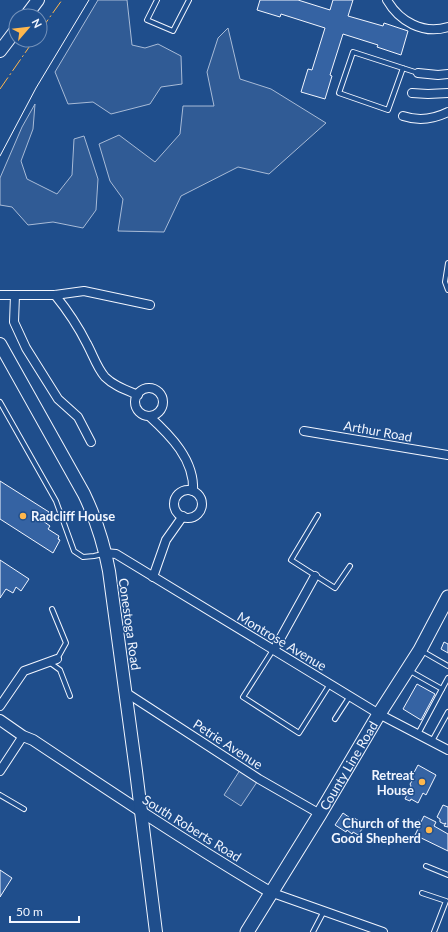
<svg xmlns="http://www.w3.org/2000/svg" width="448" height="932" viewBox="0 0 448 932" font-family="Lato,sans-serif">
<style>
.green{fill:#305b95;stroke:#a8bbd7}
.building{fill:#3563a3;stroke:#f2f6ff}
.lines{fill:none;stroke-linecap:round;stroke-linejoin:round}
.service-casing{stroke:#f2f6ff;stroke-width:6}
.minor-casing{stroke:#f2f6ff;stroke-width:10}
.tertiary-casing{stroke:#f2f6ff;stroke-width:12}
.secondary-casing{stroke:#f2f6ff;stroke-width:14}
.primary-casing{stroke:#f2f6ff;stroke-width:15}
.service{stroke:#1f4e8c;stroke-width:4}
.minor{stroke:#1f4e8c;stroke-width:8}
.tertiary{stroke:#1f4e8c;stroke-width:10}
.secondary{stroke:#1f4e8c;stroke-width:12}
.primary{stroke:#1f4e8c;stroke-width:13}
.tram{stroke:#f2f6ff;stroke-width:1}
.power{stroke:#ffb74d;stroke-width:1;stroke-dasharray:14 3 2 3;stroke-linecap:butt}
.poi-dot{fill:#ffb74d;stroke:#1f4e8c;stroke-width:1.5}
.labels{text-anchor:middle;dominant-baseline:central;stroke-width:3;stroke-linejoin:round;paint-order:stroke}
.street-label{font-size:13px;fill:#f2f6ff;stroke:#1f4e8c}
.poi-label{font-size:13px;font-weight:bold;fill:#f2f6ff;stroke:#1f4e8c;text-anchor:end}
</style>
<rect width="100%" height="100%" fill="#1f4e8c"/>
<g class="green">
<polygon points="98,0 127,0 132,45 145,48 158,44 181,56 182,84 161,87 150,104 111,114 93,102 68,104 55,72"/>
<polygon points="228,28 240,79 271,89 326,123 269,174 238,167 181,196 164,232 118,231 123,199 110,181 99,144 119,135 155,162 180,134 183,106 214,106 207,72 218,38"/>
<polygon points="35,104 33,129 21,161 27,179 57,194 72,175 74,139 84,136 98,179 96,210 83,228 53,222 28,225 12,207 0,205 0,178 22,127"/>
<polygon points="242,767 259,779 241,806 224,795"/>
</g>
<g class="building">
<polygon points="260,0 298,0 330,10 333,0 353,0 348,16 383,26 384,23 408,31 401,55 377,47 378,45 343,34 330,75 332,76 325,99 301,92 308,69 312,70 325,28 281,14 280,17 257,10"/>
<polygon points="0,481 49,512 43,521 50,526 48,529 59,536 58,539 60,540 53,553 0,519"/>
<polygon points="0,560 29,579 21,591 16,587 13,593 6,589 0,598"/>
<polygon points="444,642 448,644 448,653 441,649"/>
<polygon points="417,684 435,694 421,720 403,709"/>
<polygon points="418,765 436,775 426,795 423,793 418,803 411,799 410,801 405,799 411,786 410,784 412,781 410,780"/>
<polygon points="443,805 448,807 448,827 444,826 446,823 444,824 440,822 440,819 437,817"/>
<polygon points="343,813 353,820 354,818 361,822 360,824 364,826 360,832 362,833 360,836 353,832 352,834 347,830 346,832 335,825"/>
<polygon points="424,816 436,822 434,826 448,834 448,851 415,835 419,827 415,825 418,820 421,822"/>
<polygon points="0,870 12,878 0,897"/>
</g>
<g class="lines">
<defs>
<g id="service">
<polyline points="157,0 147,20 173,31 189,0"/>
<polyline points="403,68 388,110 339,93 353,52 418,73"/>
<polyline points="448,263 445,282 448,290"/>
<polyline points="0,402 56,501 74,551 83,557 94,556 103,554"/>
<polyline points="318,515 291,560 335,588 350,566"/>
<polyline points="52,609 66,643 57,659"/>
<polyline points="273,650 243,697 299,733 330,684"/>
<polyline points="422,651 448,666"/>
<polyline points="49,662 60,670 70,696"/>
<polyline points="410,671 442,689 418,734"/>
<polyline points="442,689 448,678"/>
<polyline points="335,719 350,696"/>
<polyline points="432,741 448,712"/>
<polyline points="0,795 24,809"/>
<polyline points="426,866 448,875"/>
<polyline points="422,893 446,901 434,932"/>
<polyline points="313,932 324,911"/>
</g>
<g id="minor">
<path d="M387 0C399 21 423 35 448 27"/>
<polyline points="418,73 438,75 448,74"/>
<polyline points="412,93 428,94 448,93"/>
<path d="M403 116C418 121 434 119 448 112"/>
<polyline points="0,295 55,295 84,291 150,305"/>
<polyline points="15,295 14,322 26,348 58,399 78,417 91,442"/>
<path d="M55 295C68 311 78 326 87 344 93 355 97 368 105 377 114 386 126 390 138 395"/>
<circle cx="149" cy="402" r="14"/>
<path d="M149 416C170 435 195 460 193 491"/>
<polyline points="304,431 448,455"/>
<circle cx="188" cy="504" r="14"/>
<polyline points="105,553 116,554 379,714 448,750"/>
<polyline points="153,577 166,540 183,516"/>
<polyline points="274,650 315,576"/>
<polyline points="125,692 259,779 320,814"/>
<polyline points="0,706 24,671 57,659"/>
<polyline points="0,771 23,736"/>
<polyline points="270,892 383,932"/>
</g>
<path id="tertiary" d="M0 720 23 736 33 740C111 792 189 844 270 892"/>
<g id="secondary">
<polyline points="26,16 38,0"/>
<polyline points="0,51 16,30"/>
<path d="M0 344 84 494C96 519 104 544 109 571L136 771 156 932"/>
</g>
<g id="primary">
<path id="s1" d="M247 932 320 814 379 714 420 650 448 597"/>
</g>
</defs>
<use href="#service" class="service-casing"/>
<use href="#minor" class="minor-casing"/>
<use href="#tertiary" class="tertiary-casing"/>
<use href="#secondary" class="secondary-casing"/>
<use href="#primary" class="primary-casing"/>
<use href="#service" class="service"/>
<use href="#minor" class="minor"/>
<use href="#tertiary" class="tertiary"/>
<use href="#secondary" class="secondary"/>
<use href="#primary" class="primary"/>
<polyline class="tram" points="0,156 36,88 89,0"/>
<g class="power">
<polyline points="40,31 62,0"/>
<polyline points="0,89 34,40"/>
</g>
</g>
<g class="poi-dot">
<circle cx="23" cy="516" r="4"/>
<circle cx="422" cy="782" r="4"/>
<circle cx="429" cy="830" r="4"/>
</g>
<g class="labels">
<g class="street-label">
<text transform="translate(378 431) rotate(10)">Arthur Road</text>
<text transform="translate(130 624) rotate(82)">Conestoga Road</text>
<text transform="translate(282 641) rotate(31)">Montrose Avenue</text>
<text transform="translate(228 744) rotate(33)">Petrie Avenue</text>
<text stroke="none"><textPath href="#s1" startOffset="195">County Line Road</textPath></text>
<text transform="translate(192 828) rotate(32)">South Roberts Road</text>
</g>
<g class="poi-label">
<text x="31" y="516" text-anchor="start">Radcliff House</text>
<text x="414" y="775">Retreat<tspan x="414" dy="15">House</tspan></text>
<text x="421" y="823">Church of the<tspan x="421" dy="15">Good Shepherd</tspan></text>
</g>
</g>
<g transform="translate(28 28) rotate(62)"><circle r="19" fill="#1f4e8c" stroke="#7391ba"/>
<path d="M0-3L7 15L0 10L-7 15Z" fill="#ffb74d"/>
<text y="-6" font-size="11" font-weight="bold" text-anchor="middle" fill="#f2f6ff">N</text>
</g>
<path d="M10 916v6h69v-6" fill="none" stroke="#f2f6ff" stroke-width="2"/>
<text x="16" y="916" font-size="12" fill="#f2f6ff" stroke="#1f4e8c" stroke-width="3" paint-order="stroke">50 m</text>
</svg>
